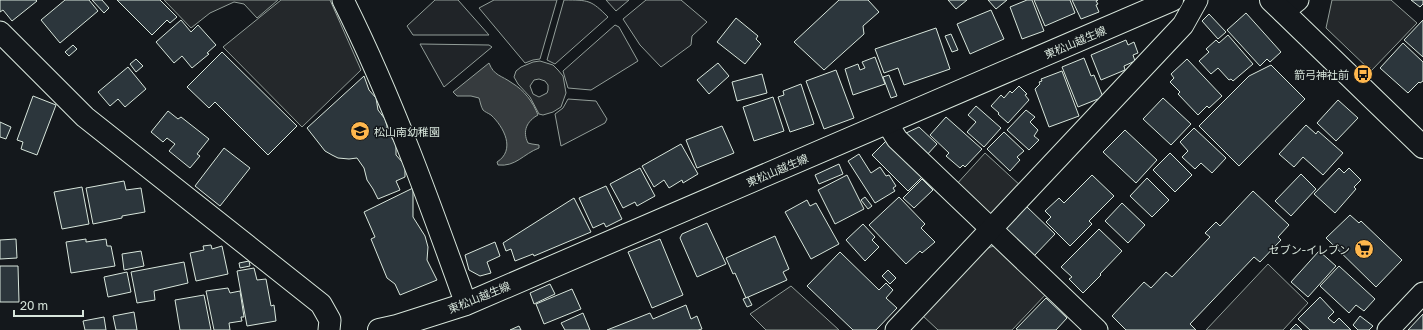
<svg xmlns="http://www.w3.org/2000/svg" width="1423" height="330" viewBox="0 0 1423 330" font-family="'Golos Text','Noto Sans JP',sans-serif">
<style>
.green{fill:#202428;stroke:#939e99}
.parking{fill:#24282b;stroke:#939e99;fill-rule:evenodd}
.water{fill:#363b3e;stroke:#939e99}
.building{fill:#2c363c;stroke:#d8e6dc}
.lines{fill:none;stroke-linecap:round;stroke-linejoin:round}
.minor-casing{stroke:#d8e6dc;stroke-width:23}
.tertiary-casing{stroke:#d8e6dc;stroke-width:24}
.primary-casing{stroke:#d8e6dc;stroke-width:24}
.minor{stroke:#14181c;stroke-width:21}
.tertiary{stroke:#14181c;stroke-width:22}
.primary{stroke:#14181c;stroke-width:22}
.labels{text-anchor:middle;dominant-baseline:central;stroke-width:3;stroke-linejoin:round;paint-order:stroke}
.street-label{font-size:11px;fill:#d8e6dc;stroke:#14181c}
.poi-label{font-size:11px;fill:#d8e6dc;stroke:#14181c;text-anchor:end}
</style>
<rect width="100%" height="100%" fill="#14181c"/>
<g class="green">
<polygon points="435,0 458,0 489,35 413,35 407,26"/>
<polygon points="494,0 557,0 540,59 533,60 525,63 479,8"/>
<path d="M564 0C589 0 591 0 608 17L555 64 547 60Z"/>
<polygon points="606,0 629,0 616,11"/>
<polygon points="646,0 681,0 707,22 692,36 691,45 661,67 640,45 623,19"/>
<polygon points="615,25 619,27 638,61 591,90 568,88 563,71"/>
<polygon points="420,44 489,45 492,47 444,87"/>
<polygon points="568,99 596,101 607,119 605,123 561,146 555,114 563,108"/>
</g>
<g class="parking">
<polygon points="164,0 278,0 257,18 244,4 234,2 210,13 191,28"/>
<polygon points="281,0 330,0 361,70 302,127 223,47"/>
<polygon points="1332,0 1391,0 1417,23 1371,71 1326,28"/>
<path d="M540 61 553 65 558 70 563 76 566 93 561 107 553 112 543 115 539 114 530 97 518 84 514 77 516 71 521 67 533 62ZM539 79 545 81 548 85V90L547 93 539 97 533 94 530 86 534 80Z"/>
<polygon points="985,153 1022,187 992,218 955,186"/>
<polygon points="996,245 1047,293 1012,330 938,330 922,315 980,251"/>
<polygon points="1268,264 1308,303 1283,330 1206,330"/>
<polygon points="791,286 839,330 766,330 750,314"/>
</g>
<path class="water" d="M489 63C494 76 501 75 512 83 524 90 533 102 538 115 527 121 522 131 528 143L532 144 539 145V148C523 154 516 167 498 165L497 162C516 150 504 127 491 115 488 113 485 112 483 110 481 107 480 101 479 98L471 96H457L453 92Z"/>
<g class="building">
<polygon points="0,0 36,0 37,1 12,21 3,10 0,12"/>
<polygon points="65,0 89,0 98,11 60,43 41,20"/>
<polygon points="92,0 102,0 109,8 104,13"/>
<polygon points="117,0 160,0 177,17 170,23 167,20 152,35"/>
<polygon points="839,0 868,0 879,12 863,26 864,34 824,70 794,42"/>
<polygon points="948,0 967,0 956,9"/>
<polygon points="988,0 1007,0 996,9"/>
<polygon points="1027,0 1032,0 1044,31 1022,39 1010,7"/>
<polygon points="1034,0 1070,0 1075,13 1045,26"/>
<polygon points="1072,0 1098,0 1096,1 1098,4 1096,5 1099,12 1081,19"/>
<polygon points="1411,0 1423,0 1423,4 1420,7"/>
<polygon points="991,10 1004,39 970,54 957,24"/>
<polygon points="1246,13 1281,52 1270,62 1267,59 1260,66 1227,30"/>
<polygon points="1209,14 1226,32 1218,39 1202,21"/>
<polygon points="736,18 758,36 756,39 761,44 745,64 717,42"/>
<polygon points="181,20 191,32 198,25 216,45 207,53 209,54 192,68 182,56 174,63 156,42"/>
<polygon points="1423,20 1423,57 1404,40"/>
<polygon points="936,28 950,69 904,85 898,68 884,73 875,49"/>
<polygon points="951,34 958,50 952,52 945,36"/>
<polygon points="1228,35 1253,64 1233,81 1231,79 1229,80 1218,68 1211,74 1199,61 1209,52 1206,49 1216,40 1219,43"/>
<polygon points="1126,40 1128,45 1134,42 1138,53 1133,55 1135,61 1124,66 1125,70 1101,80 1091,55"/>
<polygon points="1403,43 1423,62 1423,81 1420,83 1419,82 1408,93 1380,68"/>
<polygon points="73,45 77,49 69,56 65,52"/>
<polygon points="222,52 297,126 268,155 215,102 209,108 187,87"/>
<polygon points="875,57 885,84 853,95 845,69 858,64 860,70 865,68 862,62"/>
<polygon points="1084,58 1091,76 1094,75 1103,97 1078,107 1062,67"/>
<polygon points="136,59 143,66 136,72 130,64"/>
<polygon points="1187,59 1222,96 1209,108 1207,106 1198,115 1178,94 1180,92 1170,82 1174,78 1171,74"/>
<polygon points="718,63 729,76 709,94 697,80"/>
<polygon points="1271,65 1305,99 1239,166 1199,126 1249,76"/>
<polygon points="128,67 146,89 125,107 118,99 110,106 98,92"/>
<polygon points="836,70 854,118 824,129 806,81"/>
<polygon points="1062,71 1079,116 1049,127 1035,89 1040,84 1039,82 1042,81 1041,79"/>
<polygon points="762,74 767,93 737,101 732,82"/>
<polygon points="889,75 897,96 891,98 883,77"/>
<polygon points="364,76 369,90 376,98 378,110 385,119 387,126 387,131 396,144 396,155 403,163 405,169 405,177 396,181 400,190 378,199 373,189 367,180 364,168 357,158 349,159 338,158 332,155 325,151 307,128"/>
<polygon points="801,84 814,124 790,132 778,97 784,95 783,91"/>
<polygon points="1019,86 1027,94 1025,95 1029,100 1008,123 998,114 999,113 991,106 1001,95 1004,98 1010,91 1012,93"/>
<polygon points="33,96 56,105 37,155 21,149 23,142 17,140"/>
<polygon points="773,97 784,131 754,141 743,107"/>
<polygon points="1163,98 1191,124 1171,145 1143,119"/>
<polygon points="1338,100 1358,118 1336,141 1317,123"/>
<polygon points="976,106 1001,128 984,147 967,132 976,122 968,115"/>
<polygon points="1026,110 1035,117 1030,122 1038,130 1034,136 1039,140 1029,150 1007,130"/>
<polygon points="168,111 178,119 181,117 209,139 197,154 200,156 190,168 169,151 175,144 167,138 163,142 151,132"/>
<polygon points="946,117 982,149 965,167 963,165 960,168 946,156 949,153 930,135"/>
<polygon points="0,122 11,127 6,139 0,137"/>
<polygon points="1306,125 1316,134 1318,131 1343,153 1323,175 1303,157 1294,167 1279,154"/>
<polygon points="722,126 734,153 697,168 686,140"/>
<polygon points="919,127 937,144 926,156 904,134"/>
<polygon points="1194,128 1226,158 1212,173 1201,163 1195,169 1182,157 1188,151 1180,142"/>
<polygon points="1125,130 1157,160 1136,183 1103,152"/>
<polygon points="1004,132 1024,151 1017,157 1020,160 1010,171 987,149"/>
<polygon points="886,141 922,177 908,191 872,155"/>
<polygon points="681,144 698,174 683,183 682,180 669,188 664,180 654,187 642,166"/>
<polygon points="224,148 250,168 220,206 195,186"/>
<polygon points="1170,153 1192,175 1175,192 1153,170"/>
<polygon points="859,154 871,173 880,167 886,176 889,175 896,186 893,188 895,191 875,203 848,161"/>
<polygon points="839,164 843,174 819,184 815,175"/>
<polygon points="640,168 655,196 637,206 635,202 623,208 610,184"/>
<polygon points="1339,168 1344,173 1349,168 1361,180 1354,187 1356,189 1335,213 1314,194"/>
<polygon points="1301,174 1316,189 1291,216 1275,201"/>
<polygon points="847,175 864,209 835,224 818,190"/>
<polygon points="1092,175 1114,196 1089,221 1092,224 1070,246 1046,222 1051,217 1045,211 1059,198 1064,203"/>
<polygon points="1147,178 1169,200 1152,217 1130,196"/>
<polygon points="922,179 933,190 914,208 903,198"/>
<polygon points="124,181 126,190 141,188 145,212 122,216 122,218 93,224 86,188"/>
<polygon points="606,186 622,219 606,227 604,223 593,228 579,198"/>
<polygon points="82,187 89,224 62,229 54,192"/>
<polygon points="413,188 413,217 425,236 428,247 427,260 437,280 400,295 395,284 387,278 371,239 375,237 364,212"/>
<polygon points="1253,191 1289,225 1278,237 1281,240 1260,262 1254,257 1190,324 1196,330 1126,330 1112,316 1144,282 1151,288 1166,272 1172,277 1210,237 1205,233 1216,222 1220,226"/>
<polygon points="865,197 872,206 868,209 861,200"/>
<polygon points="899,197 925,224 921,228 935,242 922,253 920,251 906,264 869,225"/>
<polygon points="574,198 591,232 534,256 533,254 515,261 511,249 506,251 503,243"/>
<polygon points="807,200 810,206 816,203 839,244 811,259 785,212"/>
<polygon points="1122,203 1145,225 1128,243 1105,221"/>
<polygon points="1026,206 1055,234 1034,256 1004,228"/>
<polygon points="1350,215 1359,223 1361,221 1402,260 1376,287 1326,238"/>
<polygon points="707,223 726,264 697,277 680,238 682,234"/>
<polygon points="863,224 875,237 872,240 879,247 865,261 846,240"/>
<polygon points="1099,229 1122,251 1100,274 1101,275 1083,293 1069,279 1072,277 1061,267"/>
<polygon points="775,236 789,269 783,272 787,280 746,298 735,273 733,274 726,258"/>
<polygon points="16,239 17,258 0,259 0,240"/>
<polygon points="86,239 86,242 106,239 107,246 111,246 115,266 71,273 66,242"/>
<polygon points="660,239 683,295 652,308 628,252"/>
<polygon points="495,242 500,256 487,262 491,273 480,276 469,270 465,255"/>
<polygon points="211,245 212,249 222,246 228,274 196,281 190,253 204,250 203,246"/>
<polygon points="141,251 144,266 124,270 122,254"/>
<polygon points="1319,251 1336,266 1308,297 1291,282"/>
<polygon points="840,252 879,290 886,283 893,290 886,298 897,308 876,330 853,330 807,286"/>
<polygon points="249,261 250,266 240,268 239,263"/>
<polygon points="184,262 188,283 154,291 155,300 137,303 131,272"/>
<polygon points="0,266 18,266 19,302 0,302"/>
<polygon points="1339,266 1375,299 1364,311 1356,305 1349,313 1320,286"/>
<polygon points="254,268 257,280 266,279 271,306 274,305 276,321 247,326 237,271"/>
<polygon points="888,270 896,278 890,284 882,276"/>
<polygon points="127,272 131,292 108,297 104,277"/>
<polygon points="550,284 555,294 534,304 530,293"/>
<polygon points="228,288 230,293 240,291 244,317 241,317 242,321 229,323 230,330 214,330 206,291"/>
<polygon points="572,289 581,309 544,324 536,304"/>
<polygon points="204,295 211,330 180,330 175,300"/>
<polygon points="748,297 752,305 747,307 743,299"/>
<polygon points="1320,297 1334,312 1328,318 1334,323 1339,318 1351,330 1310,330 1298,319"/>
<polygon points="1046,298 1067,318 1056,330 1018,330 1016,329"/>
<polygon points="686,305 691,319 697,316 702,329 698,330 607,330 650,313 653,319"/>
<polygon points="134,312 137,330 116,330 113,316"/>
<polygon points="583,313 590,330 565,330 561,323"/>
<polygon points="1423,314 1423,330 1408,330"/>
<polygon points="1360,316 1373,326 1369,330 1358,330 1353,325"/>
<polygon points="104,317 106,330 85,330 83,321"/>
<polygon points="1296,324 1302,330 1290,330"/>
<polygon points="519,326 521,330 510,330"/>
</g>
<g class="lines">
<defs>
<g id="minor">
<path d="M343 0C392 98 429 201 466 304"/>
<polyline points="1283,12 1298,0"/>
<polyline points="0,32 85,117 321,304 330,320 329,330"/>
<polyline points="887,123 897,139 1097,330"/>
<polyline points="896,330 1183,25 1197,0"/>
<polyline points="1388,330 1423,293"/>
</g>
<polyline id="tertiary" points="1271,0 1423,147"/>
<polyline id="primary" points="379,330 397,326 466,304 1172,0"/>
</defs>
<use href="#minor" class="minor-casing"/>
<use href="#tertiary" class="tertiary-casing"/>
<use href="#primary" class="primary-casing"/>
<use href="#minor" class="minor"/>
<use href="#tertiary" class="tertiary"/>
<use href="#primary" class="primary"/>
</g>
<defs>
<symbol id="bus-disc" viewBox="-11 -11 22 22"><circle r="9.5" fill="#ffb74d" stroke="#14181c"/><path d="M-5-6H5V4H4V6H2V4H-2V6H-4V4H-5ZM-3.5-4V0h7V-4ZM-3.5 1.2v1.5H-2V1.2ZM2 1.2v1.5H3.5V1.2Z" fill="#111"/></symbol>
<symbol id="school-disc" viewBox="-11 -11 22 22"><circle r="9.5" fill="#ffb74d" stroke="#14181c"/><path d="M0-5L7-2L0 1L-7-2ZM-4 1L0 2.5L4 1V4Q0 6-4 4Z" fill="#111"/></symbol>
<symbol id="supermarket-disc" viewBox="-11 -11 22 22"><circle r="9.5" fill="#ffb74d" stroke="#14181c"/><path d="M-6-5.5h2.5l.6 2H6L4.5 2H-2.5L-4.4-4H-6ZM-1.5 3.2a1.3 1.3 0 1 0 .1 0ZM3 3.2a1.3 1.3 0 1 0 .1 0Z" fill="#111"/></symbol>
</defs>
<g fill-rule="evenodd">
<use href="#bus-disc" x="1352" y="63" width="22" height="22"/>
<use href="#school-disc" x="349" y="120" width="22" height="22"/>
<use href="#supermarket-disc" x="1353" y="238" width="22" height="22"/>
</g>
<g class="labels">
<g class="street-label">
<text transform="translate(1075 42) rotate(-23)">東松山越生線</text>
<text transform="translate(777 170) rotate(-23)">東松山越生線</text>
<text transform="translate(479 297) rotate(-22)">東松山越生線</text>
</g>
<g class="poi-label">
<text x="1349" y="74">箭弓神社前</text>
<text x="374" y="131" text-anchor="start">松山南幼稚園</text>
<text x="1350" y="249">セブン-イレブン</text>
</g>
</g>
<path d="M14 310v6h69v-6" fill="none" stroke="#d8e6dc" stroke-width="2"/>
<text x="20" y="310" font-size="12" fill="#d8e6dc" stroke="#14181c" stroke-width="3" paint-order="stroke">20 m</text>
</svg>
